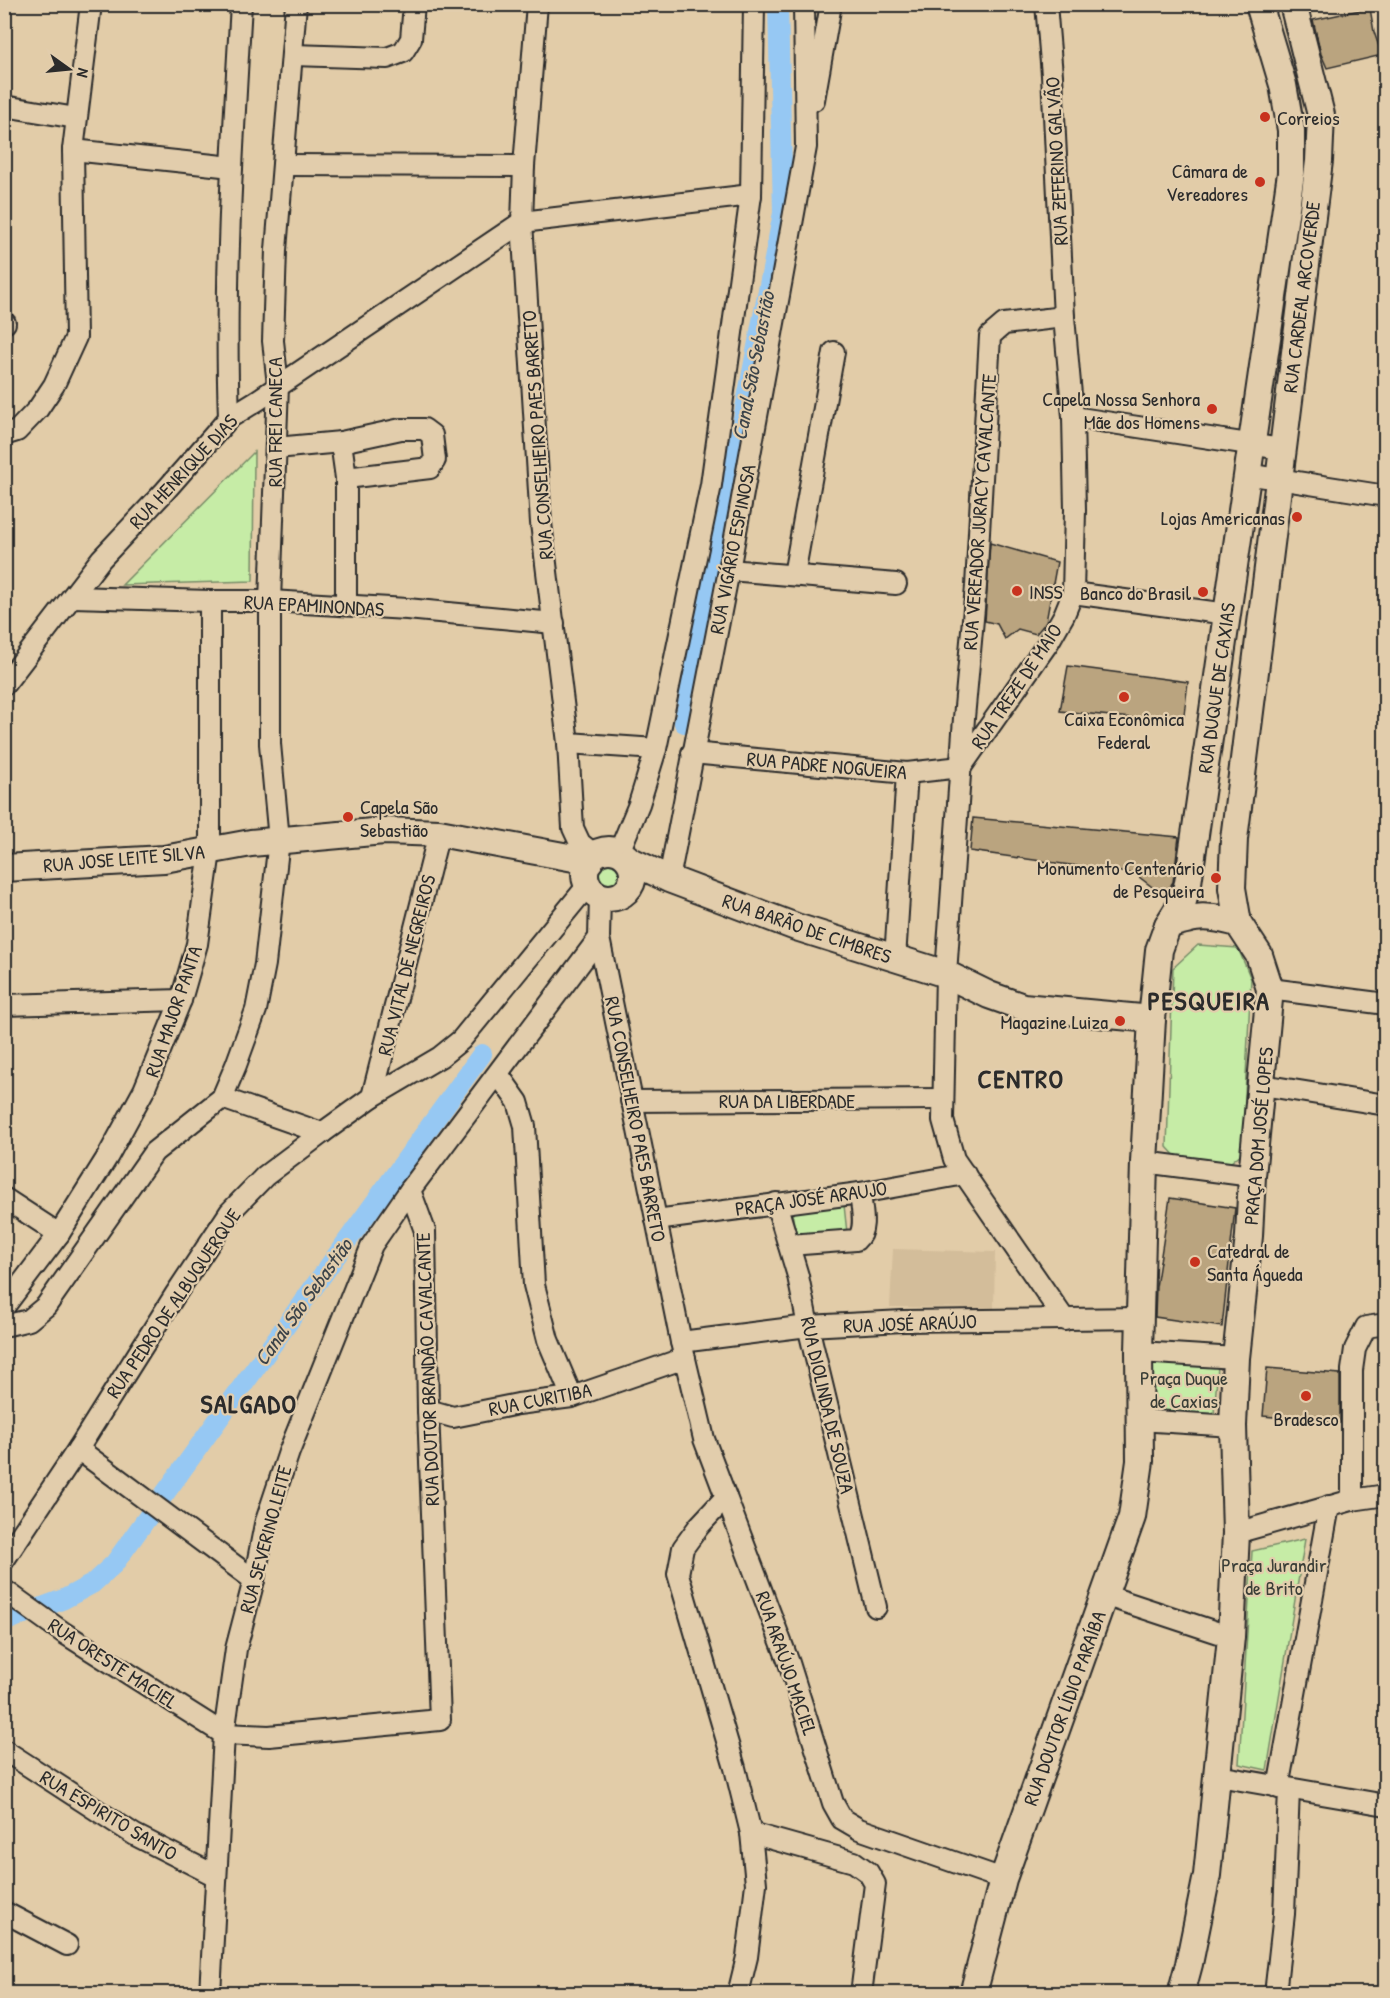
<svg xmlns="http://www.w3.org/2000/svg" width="1390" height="1998" viewBox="0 0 1390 1998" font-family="'Patrick Hand',sans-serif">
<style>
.built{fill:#d3bd9a}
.green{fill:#c6eca6;stroke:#788c68;stroke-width:1.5}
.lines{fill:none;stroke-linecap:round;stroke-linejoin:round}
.canal{stroke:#96c8f3;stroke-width:20}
.building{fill:#baa47f;stroke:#2b2b2b;stroke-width:1.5}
.minor-casing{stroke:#2b2b2b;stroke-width:24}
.major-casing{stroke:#2b2b2b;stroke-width:30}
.minor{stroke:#e2cdac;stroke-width:20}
.major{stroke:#e2cdac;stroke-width:26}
.poi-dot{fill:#c8321e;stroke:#e2cdac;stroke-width:2}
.labels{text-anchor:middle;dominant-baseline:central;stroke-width:4.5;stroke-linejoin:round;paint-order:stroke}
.poi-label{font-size:20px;fill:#2b2b2b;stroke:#e2cdac;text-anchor:end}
.street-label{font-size:20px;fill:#2b2b2b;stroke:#e2cdac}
.park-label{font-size:20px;fill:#3a3e37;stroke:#e2cdac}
.water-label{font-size:21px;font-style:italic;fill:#3b4349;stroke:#e2cdac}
.district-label{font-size:26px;font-weight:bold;letter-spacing:1.5px;fill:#2b2b2b;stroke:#e2cdac}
</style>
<rect width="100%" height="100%" fill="#e2cca8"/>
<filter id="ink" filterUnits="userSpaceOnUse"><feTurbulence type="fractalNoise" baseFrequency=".0167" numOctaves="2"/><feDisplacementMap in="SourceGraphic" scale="12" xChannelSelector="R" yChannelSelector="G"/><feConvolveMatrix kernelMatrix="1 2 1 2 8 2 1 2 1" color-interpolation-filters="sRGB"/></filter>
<g filter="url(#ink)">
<polygon class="built" points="893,1249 995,1252 994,1308 890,1307"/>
<g class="green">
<polygon points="254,452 253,581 122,585"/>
<path d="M607 855 623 862V875L618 884C605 888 600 887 591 878L594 864Z"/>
<polygon points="1198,945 1238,948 1251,979 1242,1153 1231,1162 1178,1159 1167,1147 1173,968"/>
<polygon points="844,1205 847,1233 796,1241 792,1210"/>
<polygon points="1150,1362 1218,1366 1214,1414 1151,1410"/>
<polygon points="1305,1539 1267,1770 1239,1764 1252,1551"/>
</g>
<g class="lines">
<g class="canal">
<polyline points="684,723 783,213 778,4"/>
<polyline points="37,1609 64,1599 92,1584 114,1564 482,1054"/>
<polyline points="4,1622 24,1614"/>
</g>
</g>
<g class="building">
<polygon points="1370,8 1374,32 1382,55 1327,68 1321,54 1313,20"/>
<polygon points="990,543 1057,562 1046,622 1036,634 1018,629 1005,639 997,624 985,621"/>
<polygon points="1068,666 1188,682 1183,723 1060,711"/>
<polygon points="973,818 1179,837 1173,882 1164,896 1135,874 970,851"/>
<polygon points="1170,1198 1235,1208 1222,1327 1155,1317 1156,1287"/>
<polygon points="1267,1368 1340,1374 1340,1423 1263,1416"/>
</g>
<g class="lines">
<defs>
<g id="minor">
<polyline points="537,4 524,166 522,222 541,523 568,743 573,828 580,843 595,855"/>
<polyline points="293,55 387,58 403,52 411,39 414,4"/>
<polyline points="814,100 831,4"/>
<polyline points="4,106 76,118"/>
<polyline points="73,150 232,167"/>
<polyline points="283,165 524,166"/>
<polyline points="1064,317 1004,324 990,336 976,586 964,718 946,974 943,1120 954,1159 1065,1320"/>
<polyline points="4,323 5,323"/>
<polyline points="1073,417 1281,449"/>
<path d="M229 418C224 280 233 142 241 4"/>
<polyline points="4,435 17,431 38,409 54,385 76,337 73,150 91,4"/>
<polyline points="341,442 346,478 346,605"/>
<polyline points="276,448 341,442 401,429 424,429 432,435 435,460 430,468 346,478"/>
<polyline points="1246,474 1386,496"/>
<polyline points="729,570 896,584"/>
<polyline points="794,575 834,352"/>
<polyline points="1073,593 1227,614"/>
<polyline points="73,597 210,601 270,601 407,609 554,623"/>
<polyline points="4,685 101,559 165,491 229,418 258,400 522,222 751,195"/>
<polyline points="568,743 656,749"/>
<polyline points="692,753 907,773 961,767"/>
<polyline points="961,767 1048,643 1064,615 1073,593 1075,510 1073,417 1064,317 1052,75 1046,4"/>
<polyline points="619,852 639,804 656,749 711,485 751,195 754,4"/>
<polyline points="669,879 729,570 806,147 804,4"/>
<polyline points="600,896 599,938 681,1342 704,1439 789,1663 833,1803 842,1819 859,1829 1003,1879"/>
<polyline points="895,959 907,773"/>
<polyline points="1270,989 1386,1004"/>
<polyline points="4,1005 181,1000"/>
<polyline points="498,1074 518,1102 525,1126 534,1285 548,1340 572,1397"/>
<polyline points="1262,1085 1386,1105"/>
<polyline points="372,1097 439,833"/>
<polyline points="222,1098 322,1133"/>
<polyline points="631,1101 943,1099"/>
<polyline points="1144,1162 1252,1176"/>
<polyline points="4,1198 59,1234"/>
<polyline points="776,1203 798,1276 808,1326 876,1607"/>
<polyline points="656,1220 860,1193 965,1174"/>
<path d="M789 1245 856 1240C868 1230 861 1207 860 1193"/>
<polyline points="4,1307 59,1234 108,1156 144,1090 181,1000 197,944 210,851 210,601"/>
<polyline points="4,1326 29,1320 46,1306 154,1152 222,1098 236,1065 256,1010 265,964 279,840 270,744 270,601 278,385 273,341 276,250 296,4"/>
<polyline points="681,1342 808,1326 903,1321 1140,1318"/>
<polyline points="1139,1352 1236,1358"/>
<polyline points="428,1410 453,1417 518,1404 572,1397 685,1358"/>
<polyline points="1139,1420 1233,1426"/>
<polyline points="78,1449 254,1580"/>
<polyline points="726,1497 699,1526 683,1548 678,1574 735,1768 751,1833 756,1884 747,1957 738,1994"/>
<polyline points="1352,1500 1352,1370 1355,1349 1366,1327 1386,1324"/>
<polyline points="1236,1533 1352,1500 1386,1495"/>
<polyline points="4,1560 78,1449 175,1295 230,1212 265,1176 322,1133 372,1097 440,1057 461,1040 588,885"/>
<polyline points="4,1590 64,1633 224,1734 269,1736 440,1720 428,1410 425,1231 410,1190 599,938"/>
<polyline points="1104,1595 1231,1637"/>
<polyline points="4,1750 135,1835 216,1876"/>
<polyline points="1218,1776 1386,1805"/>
<polyline points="1278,1788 1329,1506"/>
<polyline points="751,1833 854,1862 868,1872 875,1884 861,1994"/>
<polyline points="4,1912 67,1945"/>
<polyline points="210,1994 224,1734 236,1649 254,1580 265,1524 289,1452 372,1245 410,1190"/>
<polyline points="1275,1994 1284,1914 1289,1790"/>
</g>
<g id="major">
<circle cx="609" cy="874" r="24"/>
<polyline points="629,860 669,879 796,927 946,974 989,995 1023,1007 1152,1019"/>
<polyline points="4,868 164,859 251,843 384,831 439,833 590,861"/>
<path d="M1168 925C1200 915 1205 915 1238 923"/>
<polyline points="973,1994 1003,1879 1132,1517 1140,1461 1139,1352 1144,1162 1152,1019 1159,950 1168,925 1183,901 1188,883 1291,173 1291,130 1283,85 1259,4"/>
<polyline points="1181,1994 1189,1964 1207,1875 1231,1637 1236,1533 1233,1426 1236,1358 1249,1236 1252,1176 1270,989 1259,955 1238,923 1232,888 1234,839 1319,161 1321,115 1293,4"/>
</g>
</defs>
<use href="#minor" class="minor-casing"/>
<use href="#major" class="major-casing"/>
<use href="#minor" class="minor"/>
<use href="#major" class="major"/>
</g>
</g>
<g class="poi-dot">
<circle cx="1265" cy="117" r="6"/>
<circle cx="1260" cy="182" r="6"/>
<circle cx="1212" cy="409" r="6"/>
<circle cx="1297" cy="517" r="6"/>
<circle cx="1017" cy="591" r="6"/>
<circle cx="1203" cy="592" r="6"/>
<circle cx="1124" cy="697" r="6"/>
<circle cx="348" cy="817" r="6"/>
<circle cx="1216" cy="878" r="6"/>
<circle cx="1120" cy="1021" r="6"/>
<circle cx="1195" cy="1262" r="6"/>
<circle cx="1306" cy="1396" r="6"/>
</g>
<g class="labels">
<g class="poi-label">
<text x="1277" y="117" text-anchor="start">Correios</text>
<text x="1248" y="170">Câmara de<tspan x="1248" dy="23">Vereadores</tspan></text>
<text x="1200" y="398">Capela Nossa Senhora<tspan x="1200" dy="23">Mãe dos Homens</tspan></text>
<text x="1285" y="517">Lojas Americanas</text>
<text x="1029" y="591" text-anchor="start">INSS</text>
<text x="1191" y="592">Banco do Brasil</text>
<text x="1124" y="718" text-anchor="middle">Caixa Econômica<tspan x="1124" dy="23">Federal</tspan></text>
<text x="360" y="806" text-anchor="start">Capela São<tspan x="360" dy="23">Sebastião</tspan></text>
<text x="1204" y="867">Monumento Centenário<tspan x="1204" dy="23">de Pesqueira</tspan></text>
<text x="1108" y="1021">Magazine Luiza</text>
<text x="1207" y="1250" text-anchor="start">Catedral de<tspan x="1207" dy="23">Santa Águeda</tspan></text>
<text x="1306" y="1418" text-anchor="middle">Bradesco</text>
</g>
<g class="street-label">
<text transform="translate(1056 161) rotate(-93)">RUA ZEFERINO GALVÃO</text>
<text transform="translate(1301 297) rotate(-83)">RUA CARDEAL ARCOVERDE</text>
<text transform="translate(274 422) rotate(-90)">RUA FREI CANECA</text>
<text transform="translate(537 435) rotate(-94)">RUA CONSELHEIRO PAES BARRETO</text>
<text transform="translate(183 471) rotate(-47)">RUA HENRIQUE DIAS</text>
<text transform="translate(979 512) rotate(-86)">RUA VEREADOR JURACY CAVALCANTE</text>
<text transform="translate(732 549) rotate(-79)">RUA VIGÁRIO ESPINOSA</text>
<text transform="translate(314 605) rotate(3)">RUA EPAMINONDAS</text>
<text transform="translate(1016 686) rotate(-56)">RUA TREZE DE MAIO</text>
<text transform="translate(1216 688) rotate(-82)">RUA DUQUE DE CAXIAS</text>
<text transform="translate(827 765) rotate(5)">RUA PADRE NOGUEIRA</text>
<text transform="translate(124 858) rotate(-5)">RUA JOSE LEITE SILVA</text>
<text transform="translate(807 928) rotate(19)">RUA BARÃO DE CIMBRES</text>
<text transform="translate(406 965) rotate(-76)">RUA VITAL DE NEGREIROS</text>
<text transform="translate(173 1011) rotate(-71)">RUA MAJOR PANTA</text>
<text x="787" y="1100">RUA DA LIBERDADE</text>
<text transform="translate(636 1119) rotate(79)">RUA CONSELHEIRO PAES BARRETO</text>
<text transform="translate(1258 1136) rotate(-85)">PRAÇA DOM JOSÉ LOPES</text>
<text transform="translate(811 1198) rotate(-8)">PRAÇA JOSÉ ARAUJO</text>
<text transform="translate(173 1303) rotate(-56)">RUA PEDRO DE ALBUQUERQUE</text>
<text transform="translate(910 1323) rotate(-2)">RUA JOSÉ ARAÚJO</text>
<text transform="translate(427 1369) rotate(-92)">RUA DOUTOR BRANDÃO CAVALCANTE</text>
<text transform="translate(540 1399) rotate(-11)">RUA CURITIBA</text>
<text transform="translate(828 1405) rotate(77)">RUA DIOLINDA DE SOUZA</text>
<text transform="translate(265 1539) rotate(-75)">RUA SEVERINO LEITE</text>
<text transform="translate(113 1663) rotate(33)">RUA ORESTE MACIEL</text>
<text transform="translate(787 1663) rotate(71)">RUA ARAÚJO MACIEL</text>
<text transform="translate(1064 1708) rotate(-70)">RUA DOUTOR LÍDIO PARAÍBA</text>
<text transform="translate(109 1815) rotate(31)">RUA ESPIRITO SANTO</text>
</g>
<g class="park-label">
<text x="1184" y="1377">Praça Duque<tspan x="1184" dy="23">de Caxias</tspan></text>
<text x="1274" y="1564">Praça Jurandir<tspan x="1274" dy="23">de Brito</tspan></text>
</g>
<g class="water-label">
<text transform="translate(753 366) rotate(-79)">Canal São Sebastião</text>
<text transform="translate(303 1302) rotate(-54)">Canal São Sebastião</text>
</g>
<g class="district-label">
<text x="1209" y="1000">PESQUEIRA</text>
<text x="1021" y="1078">CENTRO</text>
<text x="249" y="1403">SALGADO</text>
</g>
</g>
<rect width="1390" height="1998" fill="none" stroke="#e2cdac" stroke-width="24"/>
<rect x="12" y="12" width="1366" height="1974" fill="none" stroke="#2b2b2b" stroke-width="2" filter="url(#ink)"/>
<g transform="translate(69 69) rotate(105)" stroke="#e2cdac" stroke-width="4.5" paint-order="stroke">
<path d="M0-4.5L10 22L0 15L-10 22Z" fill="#2b2b2b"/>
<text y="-9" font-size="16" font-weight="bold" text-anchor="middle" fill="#2b2b2b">N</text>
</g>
</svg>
